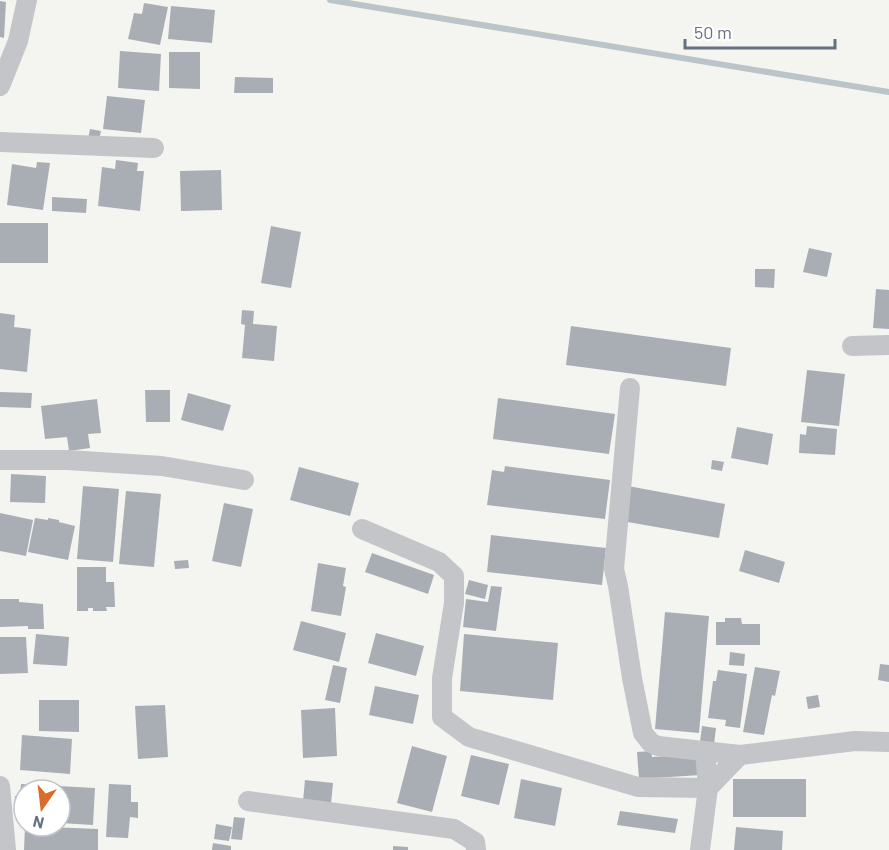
<svg xmlns="http://www.w3.org/2000/svg" width="889" height="850" viewBox="0 0 889 850" font-family="Barlow,sans-serif">
<style>
.lines{fill:none;stroke-linecap:round;stroke-linejoin:round}
.stream{stroke:#bbc4c9;stroke-width:6}
.building{fill:#a9aeb5}
.street{stroke:#c3c5c9;stroke-width:20}
</style>
<rect width="100%" height="100%" fill="#f4f5f1"/>
<g class="lines">
<polyline class="stream" points="330,0 889,92"/>
</g>
<g class="building">
<polygon points="0,1 6,2 4,38 0,37"/>
<polygon points="144,3 168,7 160,45 128,39 134,13 142,14"/>
<polygon points="171,6 215,10 212,43 168,39"/>
<polygon points="120,51 161,54 159,91 118,88"/>
<polygon points="169,52 200,52 200,89 169,88"/>
<polygon points="235,77 273,78 273,93 234,93"/>
<polygon points="107,96 145,100 141,133 103,129"/>
<polygon points="90,129 101,131 99,140 88,139"/>
<polygon points="116,160 138,163 137,171 144,171 140,211 98,206 102,167 115,169"/>
<polygon points="37,162 50,163 43,210 7,205 12,164 36,168"/>
<polygon points="221,170 222,210 181,211 180,171"/>
<polygon points="52,197 87,199 86,213 52,211"/>
<rect x="0" y="223" width="48" height="40"/>
<polygon points="271,226 301,232 291,288 261,283"/>
<polygon points="809,248 832,253 827,277 803,272"/>
<polygon points="755,269 775,269 774,288 755,287"/>
<polygon points="876,289 889,290 889,329 873,328"/>
<polygon points="242,310 254,311 253,324 277,326 274,361 242,358 245,325 241,324"/>
<polygon points="0,313 15,315 14,327 31,329 27,372 0,369"/>
<polygon points="571,326 731,348 726,386 566,365"/>
<polygon points="807,370 845,374 839,426 801,422"/>
<polygon points="145,390 170,390 170,422 146,422"/>
<polygon points="0,392 32,393 31,408 0,407"/>
<polygon points="188,393 231,405 223,431 181,420"/>
<polygon points="498,398 615,414 609,454 493,439"/>
<polygon points="97,399 101,433 88,434 90,448 69,451 67,437 45,439 41,406"/>
<polygon points="807,426 837,429 835,455 799,453 800,434 806,435"/>
<polygon points="737,427 773,434 768,465 731,458"/>
<polygon points="712,460 724,462 722,471 711,469"/>
<polygon points="505,466 610,480 605,519 487,505 492,470 504,472"/>
<polygon points="299,467 359,483 350,516 290,500"/>
<polygon points="11,474 46,476 45,503 10,502"/>
<polygon points="83,486 119,489 113,562 77,559"/>
<polygon points="628,486 725,504 719,538 622,521"/>
<polygon points="126,491 161,494 154,567 119,564"/>
<polygon points="224,503 253,509 241,567 212,561"/>
<polygon points="0,513 33,520 26,556 0,551"/>
<polygon points="35,518 48,520 48,518 59,520 59,522 75,526 68,560 28,552"/>
<polygon points="491,535 606,548 602,585 487,572"/>
<polygon points="745,550 785,562 779,583 739,571"/>
<polygon points="372,553 434,575 428,594 365,572"/>
<polygon points="188,560 189,568 175,569 174,561"/>
<polygon points="318,563 346,568 343,586 346,587 341,616 311,611"/>
<polygon points="77,567 106,567 106,582 114,582 115,607 106,607 107,611 93,611 93,608 88,608 88,611 77,611"/>
<polygon points="469,580 488,585 485,599 465,594"/>
<polygon points="491,586 502,587 496,631 463,627 466,599 488,602"/>
<polygon points="0,599 19,599 19,602 43,604 44,629 28,629 28,626 0,627"/>
<polygon points="665,612 709,616 699,733 655,729"/>
<polygon points="725,618 741,618 742,624 760,624 760,645 716,645 716,622 725,622"/>
<polygon points="301,621 346,633 339,662 293,650"/>
<polygon points="376,633 424,646 416,676 368,663"/>
<polygon points="36,634 69,637 67,666 33,664"/>
<polygon points="464,634 558,643 553,700 460,691"/>
<polygon points="0,637 26,637 28,673 0,674"/>
<polygon points="730,652 745,654 744,666 729,665"/>
<polygon points="880,664 889,665 889,682 878,680"/>
<polygon points="333,665 347,668 340,703 325,700"/>
<polygon points="755,667 780,671 775,696 772,695 764,735 743,732"/>
<polygon points="718,670 747,674 740,728 725,726 726,720 708,718 713,681 716,681"/>
<polygon points="375,686 419,695 413,724 369,715"/>
<polygon points="818,695 820,707 808,709 806,697"/>
<polygon points="39,700 79,700 79,732 39,731"/>
<polygon points="165,705 168,757 138,759 135,706"/>
<polygon points="335,708 337,756 303,758 301,710"/>
<polygon points="702,726 716,728 714,744 700,742"/>
<polygon points="22,735 72,739 70,774 20,770"/>
<polygon points="412,746 447,756 432,812 397,803"/>
<polygon points="651,751 652,757 699,754 701,775 639,779 637,752"/>
<polygon points="471,755 509,764 499,805 461,796"/>
<polygon points="521,779 562,788 555,826 514,818"/>
<rect x="733" y="779" width="73" height="38"/>
<polygon points="305,780 333,783 331,804 303,801"/>
<polygon points="21,784 95,788 93,825 60,823 60,790 24,790 24,821 20,820 20,810 14,809 15,796 20,796"/>
<polygon points="109,784 131,785 131,802 138,802 138,818 130,817 128,838 106,837"/>
<polygon points="620,811 678,819 675,833 617,825"/>
<polygon points="234,817 245,818 242,840 231,839"/>
<polygon points="216,824 232,827 229,841 214,839"/>
<polygon points="25,826 98,829 98,850 24,850"/>
<polygon points="736,827 783,831 782,850 734,850"/>
<polygon points="213,843 231,846 231,850 212,850"/>
<polygon points="393,846 408,847 408,850 393,850"/>
</g>
<g class="lines">
<g class="street">
<polyline points="0,86 18,41 27,0"/>
<polyline points="0,142 154,148"/>
<polyline points="852,346 889,345"/>
<polyline points="630,388 614,569 618,586 632,678 643,733 651,743 658,746 740,755 855,741 889,742"/>
<polyline points="0,460 67,460 162,466 244,480"/>
<polyline points="362,529 439,562 454,576 454,603 442,678 442,717 469,737 638,787 708,788 740,755"/>
<polyline points="0,786 6,850"/>
<polyline points="248,801 454,829 475,842 476,850"/>
<polyline points="700,850 708,788 705,751"/>
</g>
</g>
<g transform="translate(42 808) rotate(194)"><circle r="28" fill="#ffffff" stroke="#c1c6cd" stroke-width="1.5"/>
<path d="M0-4.5L10 22L0 15L-10 22Z" fill="#dc6b29"/>
<text y="-9" font-size="16" font-weight="bold" text-anchor="middle" fill="#657181">N</text>
</g>
<path d="M685 39v9h150v-9" fill="none" stroke="#657181" stroke-width="3"/>
<text x="694" y="39" font-size="18" fill="#657181" stroke="#ffffff" stroke-width="4.5" paint-order="stroke">50 m</text>
</svg>
